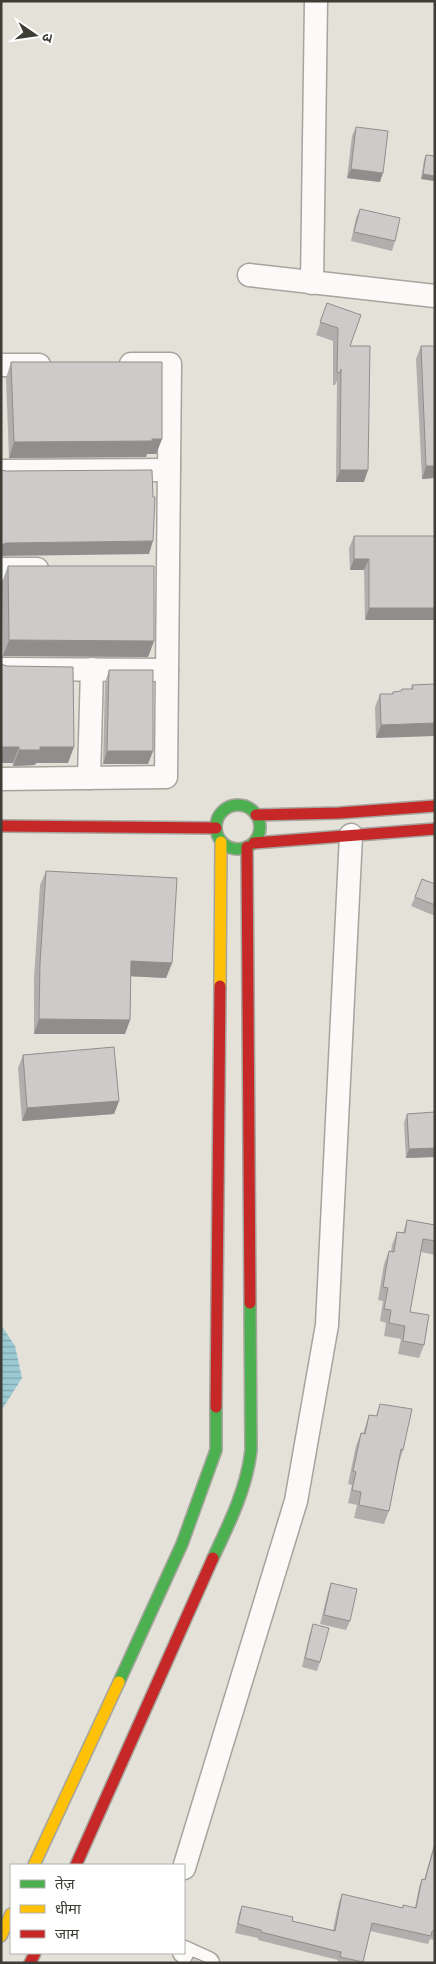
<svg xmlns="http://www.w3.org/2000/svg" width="436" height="1964" viewBox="0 0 436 1964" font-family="'Noto Sans','Noto Sans Devanagari',sans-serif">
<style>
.water{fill:url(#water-rules)}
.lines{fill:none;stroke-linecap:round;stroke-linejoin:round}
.street-casing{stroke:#a5a49d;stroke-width:25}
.fast-casing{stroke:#a5a49d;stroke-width:14}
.slow-casing{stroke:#a5a49d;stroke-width:14}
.jam-casing{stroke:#a5a49d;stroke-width:14}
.street{stroke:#fbfaf9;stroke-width:22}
.fast{stroke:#4caf50;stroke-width:11}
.slow{stroke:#ffc107;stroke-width:11}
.jam{stroke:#c62828;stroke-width:11}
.wall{fill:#b0afad}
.shaded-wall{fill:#908e8d}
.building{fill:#cdcbc9;stroke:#908e8d}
</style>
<defs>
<pattern id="water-rules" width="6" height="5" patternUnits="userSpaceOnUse" patternTransform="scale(1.25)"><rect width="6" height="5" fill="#9bcad3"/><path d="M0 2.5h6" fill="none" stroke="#80a5ac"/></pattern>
</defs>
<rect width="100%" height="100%" fill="#e3e1d8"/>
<polygon class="water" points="1,1325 15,1346 22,1378 1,1411"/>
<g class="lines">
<defs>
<g id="street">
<polyline points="249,275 435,296"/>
<polyline points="312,283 316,1"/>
<polyline points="1,365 39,365"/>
<polyline points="1,471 169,470"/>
<polyline points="1,569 37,569"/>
<polyline points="1,669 167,670"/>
<polyline points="89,778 92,669"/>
<polyline points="1,779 166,777 170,364 131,364"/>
<polyline points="184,1868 296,1501 327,1325 351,835"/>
<polyline points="184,1952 208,1963"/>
</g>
<g id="fast">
<circle cx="238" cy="827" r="22"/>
<path d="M213 1558C229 1524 247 1488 251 1450L250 1303"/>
<polyline points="119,1682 182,1544 216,1450 216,1407"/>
</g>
<g id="slow">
<polyline points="220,986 221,842"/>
<polyline points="34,1865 119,1682"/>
<polyline points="1,1936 11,1914"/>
</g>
<g id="jam">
<polyline points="256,815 339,813 435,806"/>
<polyline points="1,826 216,828"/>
<polyline points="254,843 435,829"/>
<polyline points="247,847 250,1303"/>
<polyline points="216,1407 220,986"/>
<polyline points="76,1865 213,1558"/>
<polyline points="30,1963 35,1953"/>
</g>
</defs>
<use href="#street" class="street-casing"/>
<use href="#fast" class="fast-casing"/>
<use href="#slow" class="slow-casing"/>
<use href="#jam" class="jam-casing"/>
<use href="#street" class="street"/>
<use href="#fast" class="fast"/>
<use href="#slow" class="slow"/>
<use href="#jam" class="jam"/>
</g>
<g class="wall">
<polygon points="356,127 380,182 347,178 352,136"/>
<polygon points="426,155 435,156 435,181 421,179 424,160"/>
<polygon points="360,209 395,241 392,251 351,241 356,218"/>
<polygon points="327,303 350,346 364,482 336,482 337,381 335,385 333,385 333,341 316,335"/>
<polygon points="421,346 435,346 435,478 422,479 416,359"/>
<polygon points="11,362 162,439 156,454 147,454 146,457 9,458 6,378"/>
<polygon points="354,536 435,536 365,620 364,570 350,570 349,548"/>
<polygon points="8,566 154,641 148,657 3,656 2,582"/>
<polygon points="1,664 68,763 36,763 35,765 13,766"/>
<polygon points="109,670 153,751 148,764 103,764 105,683"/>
<polygon points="435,684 376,738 375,707 380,694 392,694 393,692 401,691 402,689 411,689 412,685"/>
<polygon points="46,871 172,963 166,978 131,976 130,1020 125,1034 34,1034 34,978 40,885"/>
<polygon points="435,884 435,916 411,906 415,897"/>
<polygon points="23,1055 119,1101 114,1114 22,1121 18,1068"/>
<polygon points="435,1112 435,1157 406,1158 404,1123 407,1114"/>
<polygon points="407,1220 435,1225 435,1255 421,1252 410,1312 424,1345 419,1358 398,1354 401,1339 384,1336 386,1323 380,1321 383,1301 378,1300 384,1264 389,1251 391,1252 392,1245 397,1232 403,1233"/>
<polygon points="380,1404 403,1450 399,1463 389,1511 384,1524 354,1518 357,1505 348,1503 352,1485 348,1484 356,1446 361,1433 363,1434 369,1415 376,1416"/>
<polygon points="331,1583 350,1621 346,1630 320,1624 328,1592"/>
<polygon points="313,1624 320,1662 317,1671 302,1667 310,1633"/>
<polygon points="435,1841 435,1940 430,1939 428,1944 370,1931 363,1963 337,1963 338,1960 258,1940 258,1938 235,1933 239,1914 242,1906 292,1921 333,1930 339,1902 342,1894 402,1908 415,1907 419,1887 422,1879 424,1880"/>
</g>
<g class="shaded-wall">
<polygon points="351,169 383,173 380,182 347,178"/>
<polygon points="423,174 435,176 435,181 421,179"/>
<polygon points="162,439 156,454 147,454 146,457 9,458 14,442"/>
<polygon points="426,466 435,466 435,478 422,479"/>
<polygon points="340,470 368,470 364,482 336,482"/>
<polygon points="153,541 149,554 1,556 1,545 6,543"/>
<polygon points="354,559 369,559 364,570 350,570"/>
<polygon points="369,608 435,608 435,620 365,620"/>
<polygon points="9,640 154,641 148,657 3,656"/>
<polygon points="435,723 435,736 376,738 381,725"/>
<polygon points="1,747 19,747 13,763 1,763"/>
<polygon points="40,747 74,747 68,763 36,763 35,765 13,766 19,750"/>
<polygon points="107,751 153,751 148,764 103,764"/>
<polygon points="131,961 172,963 166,978 125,976"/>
<polygon points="39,1019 130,1020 125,1034 34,1034"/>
<polygon points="119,1101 114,1114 22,1121 27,1108"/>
<polygon points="435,1148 435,1157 406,1158 409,1149"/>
</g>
<g class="building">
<polygon points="356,127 388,131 383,173 351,169"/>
<polygon points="426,155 435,156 435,176 423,174"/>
<polygon points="360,209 400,218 395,241 354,232"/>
<polygon points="327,303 361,315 350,346 370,346 368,470 340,470 341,369 340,373 337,372 338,328 320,322"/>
<polygon points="421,346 435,346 435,466 426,466"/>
<polygon points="11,362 162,362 162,439 152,439 152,441 14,442"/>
<polygon points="1,470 6,471 152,470 153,497 155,497 153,541 6,543 1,545"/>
<polygon points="354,536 435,536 435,608 369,608 369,559 354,559"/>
<polygon points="8,566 154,566 154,641 9,640"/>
<polygon points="1,664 7,666 73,667 74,747 40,747 40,750 19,750 19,747 1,747"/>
<polygon points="109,670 153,670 153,751 107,751"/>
<polygon points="435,684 435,723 381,725 380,694 393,694 393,692 401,691 402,689 413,689 412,685"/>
<polygon points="46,871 177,878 172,963 131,961 130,1020 39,1019 40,963"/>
<polygon points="422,879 435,884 435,905 415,897"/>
<polygon points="114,1047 119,1101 27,1108 23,1055"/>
<polygon points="435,1112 435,1148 409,1149 407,1114"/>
<polygon points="407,1220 435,1225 435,1241 423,1239 410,1312 429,1315 424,1345 403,1341 405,1326 389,1323 391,1310 384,1309 388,1288 383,1287 389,1251 394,1252 397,1232 405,1233"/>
<polygon points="380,1404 412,1409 403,1450 401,1449 389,1511 359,1505 361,1492 352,1490 356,1472 353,1471 361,1433 365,1434 369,1415 377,1416"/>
<polygon points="331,1583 357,1589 350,1621 324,1615"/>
<polygon points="313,1624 329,1628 320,1662 305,1658"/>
<polygon points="435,1844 435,1931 432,1931 431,1936 372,1923 363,1962 340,1957 341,1952 261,1932 261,1930 238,1924 242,1906 293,1917 292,1921 335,1931 342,1894 403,1908 403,1905 416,1908 422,1879 425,1880"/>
<polygon points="193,1957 207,1963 190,1963"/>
</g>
<rect width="436" height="1964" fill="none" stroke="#3d3c35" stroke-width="5"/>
<rect x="10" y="1864" width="175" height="90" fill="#ffffff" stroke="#b1b1ae"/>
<rect x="20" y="1880" width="25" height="8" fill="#4caf50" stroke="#b1b1ae"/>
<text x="55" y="1889" font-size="15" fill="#3d3c35">तेज़</text>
<rect x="20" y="1905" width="25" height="8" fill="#ffc107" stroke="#b1b1ae"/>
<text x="55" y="1914" font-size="15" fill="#3d3c35">धीमा</text>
<rect x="20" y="1930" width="25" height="8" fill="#c62828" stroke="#b1b1ae"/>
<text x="55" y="1939" font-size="15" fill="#3d3c35">जाम</text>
<g transform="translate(35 35) rotate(103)" stroke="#ffffff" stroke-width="4" paint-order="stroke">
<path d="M0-4L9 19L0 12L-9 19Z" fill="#3d3c35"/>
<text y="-8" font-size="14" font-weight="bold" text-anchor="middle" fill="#3d3c35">उ</text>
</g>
</svg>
